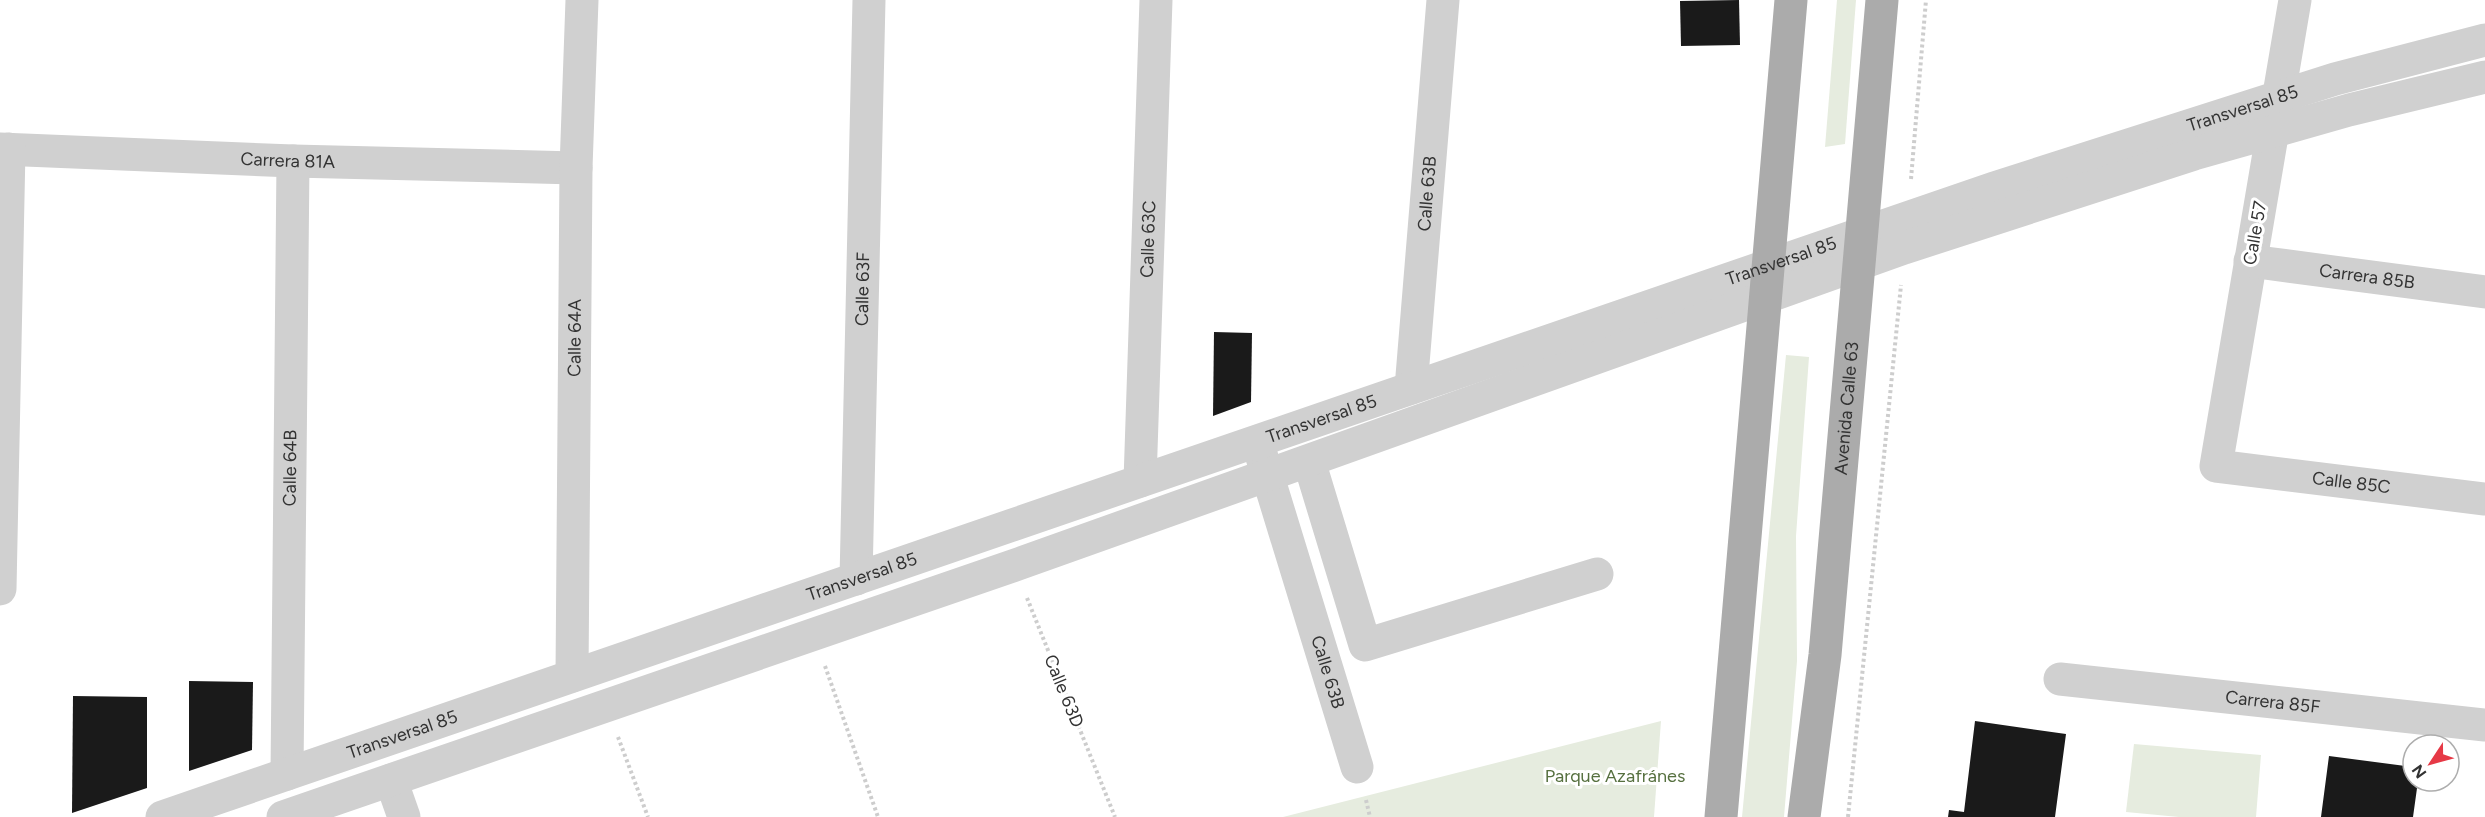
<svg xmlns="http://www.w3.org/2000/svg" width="2485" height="817" viewBox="0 0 2485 817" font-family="Figtree,sans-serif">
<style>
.green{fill:#e6ecdf}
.building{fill:#1a1a1a}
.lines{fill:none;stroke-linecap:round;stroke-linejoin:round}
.path{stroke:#cdcdcd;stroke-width:4;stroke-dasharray:3 3;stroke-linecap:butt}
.minor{stroke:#d0d0d0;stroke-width:33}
.major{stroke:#ababab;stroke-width:33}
.labels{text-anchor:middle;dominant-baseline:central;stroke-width:6;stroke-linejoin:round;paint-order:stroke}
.street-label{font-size:18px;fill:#333;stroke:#fff}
.park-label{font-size:18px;fill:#56703f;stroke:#fff}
</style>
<rect width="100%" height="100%" fill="#fff"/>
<g class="green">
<polygon points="1837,0 1856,0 1845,144 1825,147"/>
<polygon points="1786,355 1809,357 1796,536 1797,661 1784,817 1742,817"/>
<polygon points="1661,721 1654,817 1283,817"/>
<polygon points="2134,744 2261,755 2256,817 2179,817 2126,812"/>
</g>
<g class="building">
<polygon points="1739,0 1740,45 1681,46 1680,1"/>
<polygon points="1214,332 1252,333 1251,402 1213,416"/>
<polygon points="189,681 253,682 252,750 189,771"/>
<polygon points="73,696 147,697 147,788 72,813"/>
<polygon points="1975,721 2066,734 2055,817 1948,817 1949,810 1964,812"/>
<polygon points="2329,756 2413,767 2413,781 2418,781 2413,817 2321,817"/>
</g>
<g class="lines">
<g class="path">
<polyline points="1911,179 1926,0"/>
<polyline points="1027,598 1115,817"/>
<polyline points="825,666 878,817"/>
<polyline points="618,737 648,817"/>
<polyline points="1366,800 1370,817"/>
<polyline points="1848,817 1901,285"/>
</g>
<g class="minor">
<path id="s1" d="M2295 0 2216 466 2485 499"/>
<path id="s2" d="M0 149 293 161 576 168"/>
<path id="s3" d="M2250 261 2485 292"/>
<path id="s4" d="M1411 388 1443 0"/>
<path id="s5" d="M1261 454 1357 767"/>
<polyline points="1309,461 1365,645 1597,574"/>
<path id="s6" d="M1140 481 1156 0"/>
<path id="s7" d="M856 579 869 0"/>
<polyline points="0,589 9,149"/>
<path id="s8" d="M572 676 576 168 582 0"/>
<path id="s9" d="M2060 679 2485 725"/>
<path id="s10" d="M287 774 293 161"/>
<polyline points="391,780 404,817"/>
<path id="s11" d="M162 817 1994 188 2335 79 2485 40"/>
<polyline points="283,817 1021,563 1904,248 2194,154 2349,110 2485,77"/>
</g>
<g class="major">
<polyline points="1721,817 1791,0"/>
<path id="s12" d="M1804 817 1825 655 1882 0"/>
</g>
</g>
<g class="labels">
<g class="street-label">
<text stroke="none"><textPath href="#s11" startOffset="2198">Transversal 85</textPath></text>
<text stroke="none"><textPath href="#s2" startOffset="288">Carrera 81A</textPath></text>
<text stroke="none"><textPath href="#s4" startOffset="195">Calle 63B</textPath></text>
<text transform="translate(2255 233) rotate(-80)">Calle 57</text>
<text stroke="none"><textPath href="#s6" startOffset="242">Calle 63C</textPath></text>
<text stroke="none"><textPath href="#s11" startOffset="1712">Transversal 85</textPath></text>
<text stroke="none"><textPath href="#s3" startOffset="118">Carrera 85B</textPath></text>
<text stroke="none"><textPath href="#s7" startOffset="290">Calle 63F</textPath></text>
<text stroke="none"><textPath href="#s8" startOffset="338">Calle 64A</textPath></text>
<text stroke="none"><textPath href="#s12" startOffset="411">Avenida Calle 63</textPath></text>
<text stroke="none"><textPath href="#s11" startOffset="1226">Transversal 85</textPath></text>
<text stroke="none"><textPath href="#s10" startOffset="306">Calle 64B</textPath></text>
<text stroke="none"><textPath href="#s1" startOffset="609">Calle 85C</textPath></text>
<text stroke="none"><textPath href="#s11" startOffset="740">Transversal 85</textPath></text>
<text stroke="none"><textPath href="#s5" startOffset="228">Calle 63B</textPath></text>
<text transform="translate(1064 691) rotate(68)">Calle 63D</text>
<text stroke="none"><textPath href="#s9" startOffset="214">Carrera 85F</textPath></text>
<text stroke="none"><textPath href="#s11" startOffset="254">Transversal 85</textPath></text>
</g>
<g class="park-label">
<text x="1615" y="776">Parque Azafránes</text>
</g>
</g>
<g transform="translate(2431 763) rotate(234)"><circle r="28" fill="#ffffff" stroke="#adadad" stroke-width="1.5"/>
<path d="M0-4.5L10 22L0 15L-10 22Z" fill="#e63946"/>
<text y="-9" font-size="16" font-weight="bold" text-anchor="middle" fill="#333333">N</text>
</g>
</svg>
